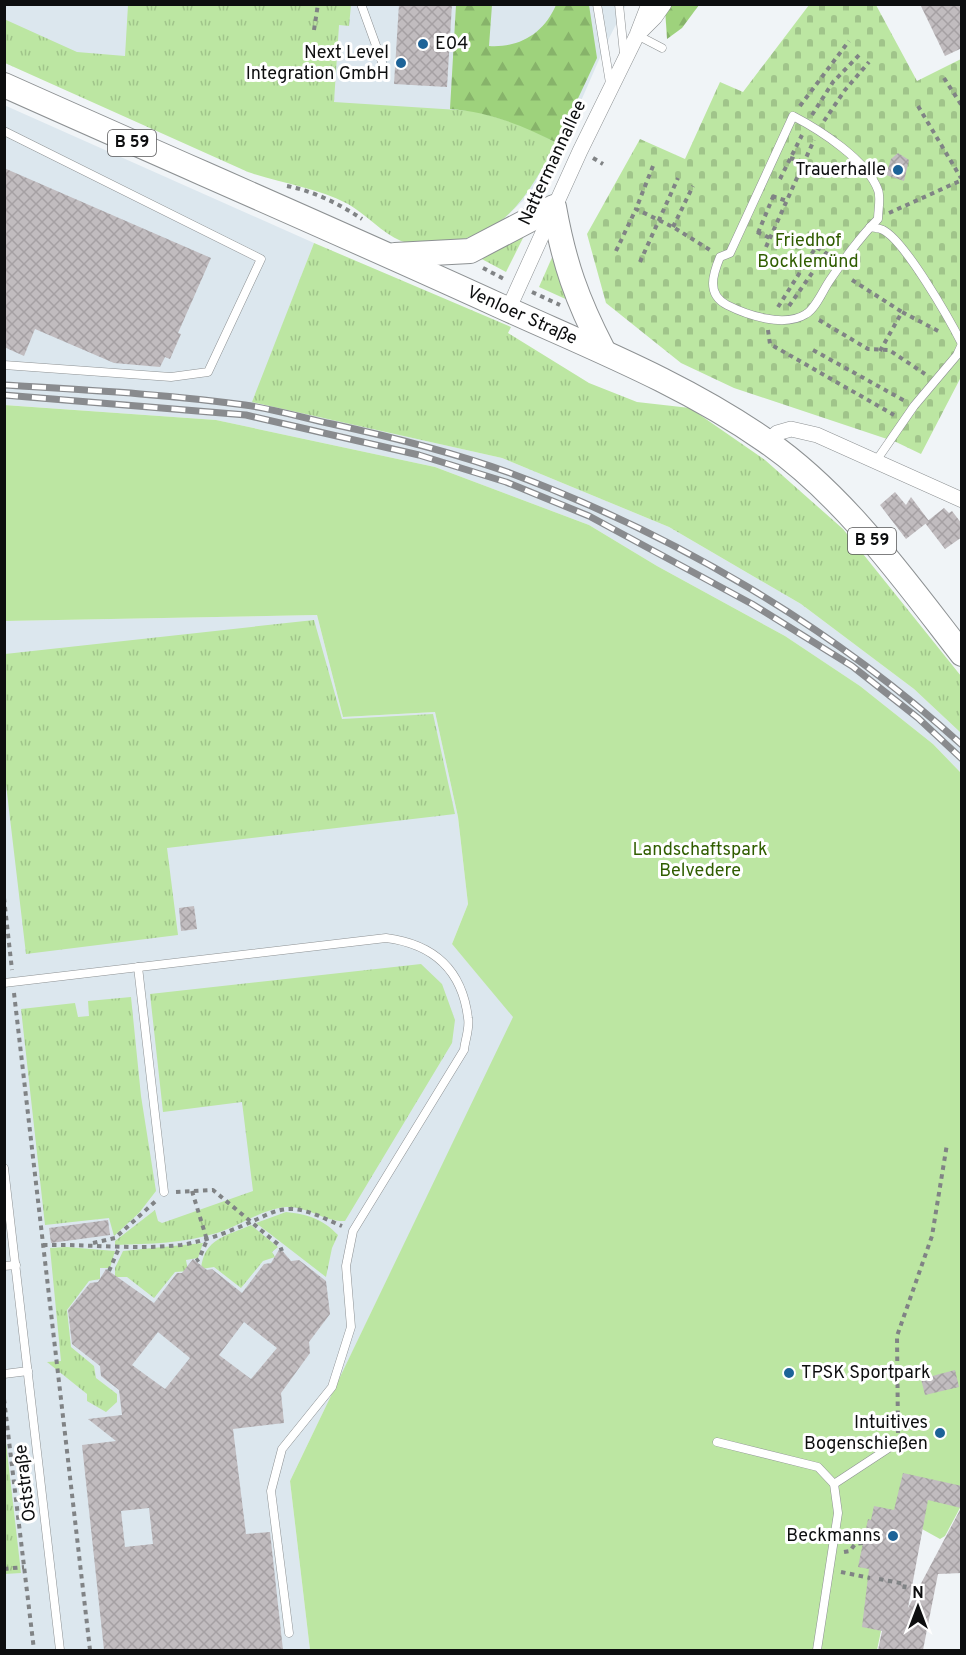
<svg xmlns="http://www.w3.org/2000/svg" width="966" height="1655" viewBox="0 0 966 1655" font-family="Overpass,sans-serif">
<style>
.built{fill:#dce7ee}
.grass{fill:url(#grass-tufts)}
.forest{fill:url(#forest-firs)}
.cemetery{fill:url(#cemetery-stones)}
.green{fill:#bce6a2}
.building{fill:url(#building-cross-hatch);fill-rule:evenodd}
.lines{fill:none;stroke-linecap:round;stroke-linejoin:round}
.service-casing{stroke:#8d9193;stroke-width:9}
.minor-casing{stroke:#8d9193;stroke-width:16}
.primary-casing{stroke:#8d9193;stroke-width:26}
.path{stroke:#808385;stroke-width:4;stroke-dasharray:4.5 4.5;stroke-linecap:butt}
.service{stroke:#fff;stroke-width:8}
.minor{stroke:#fff;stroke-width:15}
.primary{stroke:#fff;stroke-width:24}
.rail-casing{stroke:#898b8e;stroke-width:7}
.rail{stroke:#fff;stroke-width:4.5;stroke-dasharray:14;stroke-linecap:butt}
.poi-dot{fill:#1d6398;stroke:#fff;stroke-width:2}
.labels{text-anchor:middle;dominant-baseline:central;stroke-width:6;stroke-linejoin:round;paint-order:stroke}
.shield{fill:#fff;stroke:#565657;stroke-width:1.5}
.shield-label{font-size:16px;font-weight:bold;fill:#0d0e0f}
.poi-label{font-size:18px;fill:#0d0e0f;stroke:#fff;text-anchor:end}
.street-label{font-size:18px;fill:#0d0e0f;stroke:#fff}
.park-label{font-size:18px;fill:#305d00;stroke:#fff}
</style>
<defs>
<pattern id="grass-tufts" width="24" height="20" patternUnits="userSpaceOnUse" patternTransform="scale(1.5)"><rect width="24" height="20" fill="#bce6a2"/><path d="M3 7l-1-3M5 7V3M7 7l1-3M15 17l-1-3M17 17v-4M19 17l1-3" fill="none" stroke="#a0c48a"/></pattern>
<pattern id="forest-firs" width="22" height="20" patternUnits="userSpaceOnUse" patternTransform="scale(1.5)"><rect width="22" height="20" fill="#9ed27c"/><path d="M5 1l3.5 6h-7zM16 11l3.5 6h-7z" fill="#87b36a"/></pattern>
<pattern id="cemetery-stones" width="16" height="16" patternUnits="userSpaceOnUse" patternTransform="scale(1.5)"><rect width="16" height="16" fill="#bce6a2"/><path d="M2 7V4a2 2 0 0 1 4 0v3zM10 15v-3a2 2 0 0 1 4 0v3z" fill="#a0c48a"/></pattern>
<pattern id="building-cross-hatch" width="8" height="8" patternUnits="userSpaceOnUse" patternTransform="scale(1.5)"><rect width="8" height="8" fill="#c1bcbf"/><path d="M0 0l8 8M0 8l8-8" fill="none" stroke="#a5a0a3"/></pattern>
</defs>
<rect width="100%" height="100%" fill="#f0f4f7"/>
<g class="built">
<polygon points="4,5 626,5 605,46 577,110 529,195 493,229 5,25"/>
<polygon points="4,105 314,243 253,402 502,458 669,527 801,604 914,689 961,733 961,773 933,744 860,686 785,636 657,566 589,525 435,467 216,420 5,405"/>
<polygon points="317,615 343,717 435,712 458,817 468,904 452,944 514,1017 290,1481 310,1650 5,1650 4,621"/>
</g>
<g class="grass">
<path d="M128 5H351L349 26 339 25 334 102 474 111 522 125 557 143C528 193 509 234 447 242 434 243 413 245 401 241 382 233 366 214 348 204 316 187 282 184 248 172L5 63 4 19 77 52 125 56Z"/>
<polygon points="524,236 506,272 478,257"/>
<polygon points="314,243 511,327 508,333 589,383 637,402 690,408 765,460 843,529 961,676 961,733 914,689 801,604 669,527 502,458 252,402"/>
<polygon points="554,253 570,301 539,287"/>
<polygon points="314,620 342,719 433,714 455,814 167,848 178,935 26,954 5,776 5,654"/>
<path d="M421 964 442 984 455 1020 452 1043 345 1221C325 1222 307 1206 286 1207 262 1209 240 1226 217 1233 184 1243 150 1244 115 1245V1241L155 1210 158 1221 162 1223 253 1191 242 1102 163 1112 150 994Z"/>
<polygon points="131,997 141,1096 156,1191 139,1213 114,1236 109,1218 45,1225 21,1009 75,1003 78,1017 89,1016 88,1001"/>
<path d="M286 1212C307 1214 323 1219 338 1235L332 1248 326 1277 256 1223Z"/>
<path d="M251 1225 278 1247 272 1252 275 1257 263 1261 241 1288 214 1267 201 1269C204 1238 227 1236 251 1225Z"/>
<polygon points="203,1243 198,1258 186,1260 188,1271 175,1272 154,1298 127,1277 115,1277 115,1268 123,1251"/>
<polygon points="67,1247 115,1251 110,1268 100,1268 100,1279 89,1281 67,1310 71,1347 94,1366 96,1378 117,1394 117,1402 106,1412 87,1401 87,1394 47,1362 61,1361 50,1248"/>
<polygon points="4,1425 21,1573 5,1574 4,1574"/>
</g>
<g class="forest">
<path d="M456 5H492L489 46C520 48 544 33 556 5H589L597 58 557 143C522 125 489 112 450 109Z"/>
<polygon points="667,5 699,5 682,28 667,39 665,8"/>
</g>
<polygon class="cemetery" points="809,5 876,5 917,81 961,59 961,377 921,454 896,442 734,388 681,363 606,303 587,234 640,139 685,159 720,82 743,92"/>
<polygon class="green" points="4,405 216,420 435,467 589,525 657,566 785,636 860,686 933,744 961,773 961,1506 945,1536 940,1539 922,1529 890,1588 877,1650 310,1650 290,1481 513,1017 452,944 468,904 458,817 435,712 343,717 317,615 5,621"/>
<g class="building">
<polygon points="399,4 452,4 447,87 394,84"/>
<polygon points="920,4 962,4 962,48 945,56"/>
<polygon points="898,153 909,160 904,181 886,175 891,159"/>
<polygon points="4,168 211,258 178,333 181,334 170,359 165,357 160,367 114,363 35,329 24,356 4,347"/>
<polygon points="895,492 906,505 911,497 929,521 906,539 880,505"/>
<polygon points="944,508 949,513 952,511 962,524 962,537 945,549 925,523"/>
<polygon points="194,906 197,929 181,931 179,908"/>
<polygon points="108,1220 110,1235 51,1243 49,1228"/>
<path d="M280 1248 291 1261 299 1260 326 1281 330 1314 309 1342 310 1353 281 1393 284 1423 233 1429 246 1534 270 1532 283 1650H104L82 1445 116 1441 88 1419 122 1415 119 1390 101 1376 100 1366 72 1344 68 1310 90 1283 98 1282 106 1269 154 1303 177 1273H182L193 1259 207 1270 212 1269 242 1293 264 1264 271 1263ZM244 1322 277 1348 251 1379 219 1355ZM158 1332 190 1358 165 1389 132 1365ZM149 1508 153 1544 125 1547 121 1511Z"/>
<polygon points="955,1370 959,1387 925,1395 921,1379"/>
<path d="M903 1473 962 1486V1573L938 1574 923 1650H878L882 1631 862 1627 869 1569 858 1567 868 1519 871 1520 874 1506 894 1510ZM928 1500 961 1508 908 1608Z"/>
</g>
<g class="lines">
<defs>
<g id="service">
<polyline points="361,4 382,62"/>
<polyline points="597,4 610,83"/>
<polyline points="619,4 624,54"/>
<polyline points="637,35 662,48"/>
<path d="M793 116C820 130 867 160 878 190 881 197 878 211 878 219 859 238 845 258 830 280 823 290 816 308 806 314 784 328 747 315 727 305 706 294 713 274 720 257L730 253Z"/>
<polyline points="4,131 261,259 208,372 171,377 4,365"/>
<path d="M870 227C873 228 880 228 883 230 905 241 950 320 962 344"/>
<polyline points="876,461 914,406 957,355 962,344"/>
<polyline points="138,967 164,1192"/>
<path d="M4 983 386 938C433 944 462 969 468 1018 470 1028 465 1040 464 1050L353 1231 346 1266 351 1327 332 1387 282 1449 271 1491 289 1633"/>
<polyline points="4,1168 60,1650"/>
<polyline points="4,1266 16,1265"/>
<polyline points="4,1374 28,1371"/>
<polyline points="717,1442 818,1467 834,1484 838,1513 817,1650"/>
<polyline points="834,1484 898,1442"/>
</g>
<g id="minor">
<polyline points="642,30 655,17 664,4"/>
<polyline points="508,310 580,151 637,35 649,4"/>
<polyline points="767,442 777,433 791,429 817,435 962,500"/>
</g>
<g id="primary">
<path id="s1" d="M4 85C169 159 334 230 498 305 590 347 683 383 766 441 845 496 903 578 962 654"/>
<path d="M395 255 470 251 554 207C564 263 577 300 603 350"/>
</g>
</defs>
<use href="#service" class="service-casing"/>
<use href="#minor" class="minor-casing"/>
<use href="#primary" class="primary-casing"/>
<g class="path">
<polyline points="314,30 318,4"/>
<polyline points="944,78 962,106"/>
<polyline points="800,106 849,41"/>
<polyline points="918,106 961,178"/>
<polyline points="812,115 833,82 862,52"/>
<polyline points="824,121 845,90 869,62"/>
<polyline points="593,158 603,164"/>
<polyline points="790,158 804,162"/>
<polyline points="653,166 636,209 673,227 710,250"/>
<polyline points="780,179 802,135"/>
<path d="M287 186C313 191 340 204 362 219"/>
<polyline points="772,196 787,201"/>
<polyline points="889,213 962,180"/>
<polyline points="673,227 693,186"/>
<polyline points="757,232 770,238"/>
<polyline points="758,233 775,192"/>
<polyline points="766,247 814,140"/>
<polyline points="616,251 636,209"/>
<polyline points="640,262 678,178"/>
<polyline points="483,268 506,280"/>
<polyline points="852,280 902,312"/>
<polyline points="532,292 560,305"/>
<polyline points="789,306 826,253"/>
<polyline points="778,307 816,247 831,256"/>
<polyline points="819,320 868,349 889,350 925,374"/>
<polyline points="768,330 770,344 894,415"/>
<polyline points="813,350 905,401"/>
<polyline points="880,351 902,312 942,333"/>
<polyline points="4,898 12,970"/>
<polyline points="14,993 90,1650"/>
<polyline points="192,1191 207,1240 199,1259 196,1261"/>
<polyline points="176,1192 213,1190 280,1246 282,1251"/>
<polyline points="93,1243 115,1238 157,1200"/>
<path d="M43 1245C89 1244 135 1250 181 1245 206 1241 228 1232 251 1222 263 1217 275 1209 290 1209 308 1209 325 1219 342 1226"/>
<polyline points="109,1271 119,1248"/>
<polyline points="4,1399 34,1650"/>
<polyline points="898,1433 897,1336 932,1236 947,1144"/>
<polyline points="844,1552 850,1551 855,1544 863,1543"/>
<polyline points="4,1569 24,1567"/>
<polyline points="841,1572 870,1578"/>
<polyline points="879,1579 905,1584 904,1590"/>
</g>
<use href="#service" class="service"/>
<use href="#minor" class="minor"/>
<use href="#primary" class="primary"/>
<defs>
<g id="rail">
<path d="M4 385C85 390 166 394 245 405 274 409 304 418 332 424 392 437 452 452 510 473 674 534 832 627 962 745"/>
<polyline points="4,395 246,415 419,455 506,482 589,516 752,604 852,666 918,718 962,759"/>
</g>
</defs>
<use href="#rail" class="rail-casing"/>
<use href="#rail" class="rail"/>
</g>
<g class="poi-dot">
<circle cx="423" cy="44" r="6"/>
<circle cx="401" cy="63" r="6"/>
<circle cx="898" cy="170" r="6"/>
<circle cx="789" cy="1373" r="6"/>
<circle cx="940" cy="1433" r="6"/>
<circle cx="893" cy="1536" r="6"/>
</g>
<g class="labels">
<g class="shield">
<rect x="108" y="130" width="48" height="26" rx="4.5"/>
<rect x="848" y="528" width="48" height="26" rx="4.5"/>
</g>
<g class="shield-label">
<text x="132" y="143">B 59</text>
<text x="872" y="541">B 59</text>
</g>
<g class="poi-label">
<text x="435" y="44" text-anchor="start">E04</text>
<text x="389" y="53">Next Level<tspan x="389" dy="21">Integration GmbH</tspan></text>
<text x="886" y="170">Trauerhalle</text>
<text x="801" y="1373" text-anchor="start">TPSK Sportpark</text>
<text x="928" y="1423">Intuitives<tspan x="928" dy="21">Bogenschießen</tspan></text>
<text x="881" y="1536">Beckmanns</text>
</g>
<g class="street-label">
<text transform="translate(553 163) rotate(-65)">Nattermannallee</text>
<text stroke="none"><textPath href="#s1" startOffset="567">Venloer Straße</textPath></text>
<text transform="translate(26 1483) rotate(-97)">Oststraße</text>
</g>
<g class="park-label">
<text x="808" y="241">Friedhof<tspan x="808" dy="21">Bocklemünd</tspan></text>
<text x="700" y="850">Landschaftspark<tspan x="700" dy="21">Belvedere</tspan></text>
</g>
</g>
<rect width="966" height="1655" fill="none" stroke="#0d0e0f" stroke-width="12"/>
<g transform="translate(918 1607)" stroke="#ffffff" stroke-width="4.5" paint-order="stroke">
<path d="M0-4.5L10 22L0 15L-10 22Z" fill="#0d0e0f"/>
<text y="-9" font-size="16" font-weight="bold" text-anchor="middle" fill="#0d0e0f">N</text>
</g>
</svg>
